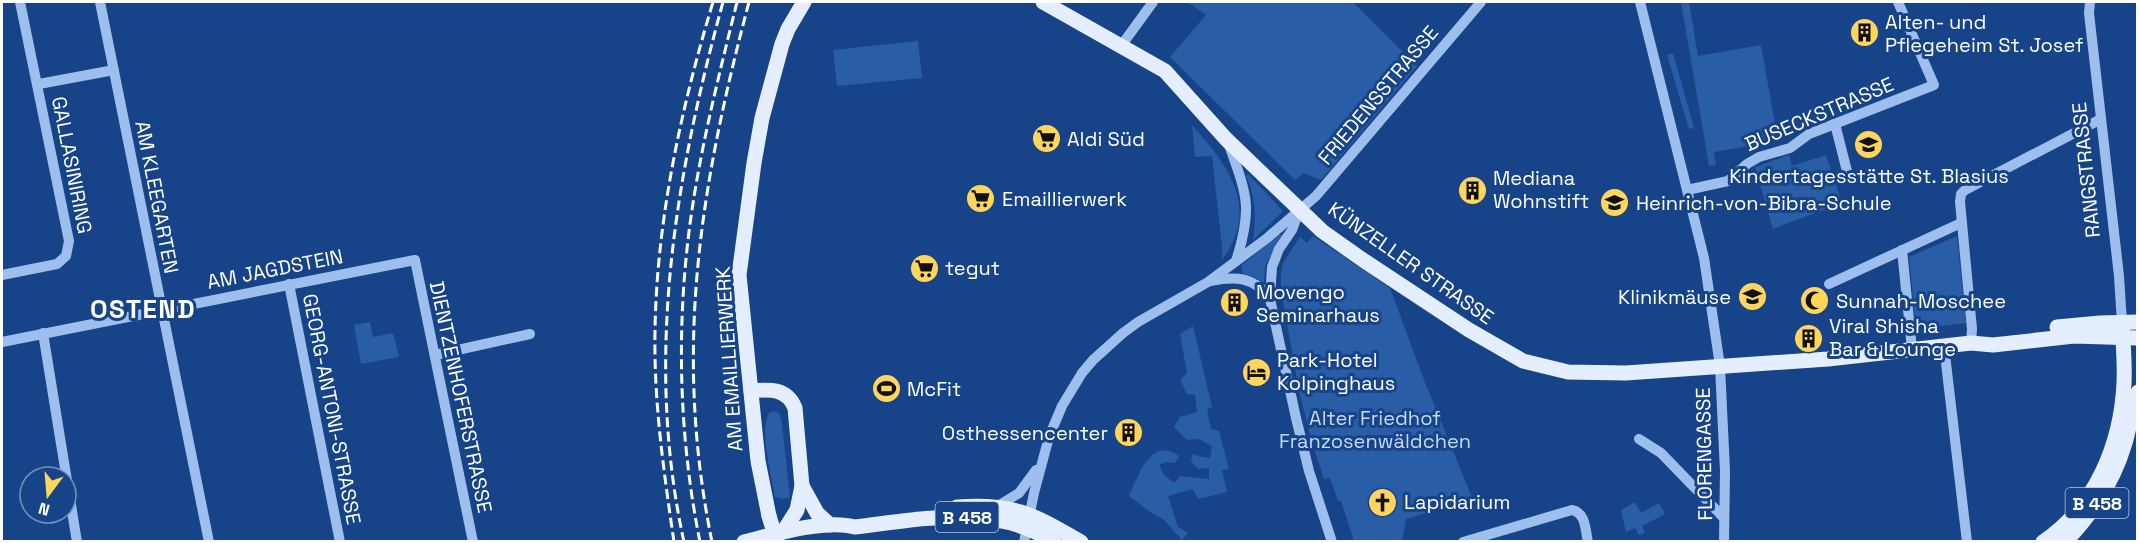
<svg xmlns="http://www.w3.org/2000/svg" width="2139" height="543" viewBox="0 0 2139 543" font-family="'Space Grotesk',sans-serif">
<style>
.green{fill:#295da6}
.lines{fill:none;stroke-linecap:round;stroke-linejoin:round}
.minor{stroke:#9ebfee;stroke-width:10}
.major{stroke:#e5eeff;stroke-width:15}
.rail{stroke:#fff;stroke-width:3;stroke-dasharray:10 4.5;stroke-linecap:butt}
.major-bridge{stroke:#e5eeff;stroke-width:15}
.labels{text-anchor:middle;dominant-baseline:central;stroke-width:6;stroke-linejoin:round;paint-order:stroke}
.shield{fill:#174488;stroke:#b9c7db;stroke-width:1.5}
.shield-label{font-size:18px;font-weight:bold;fill:#fff}
.poi-label{font-size:20px;fill:#fff;stroke:#174488;text-anchor:start}
.street-label{font-size:20px;fill:#fff;stroke:#174488}
.park-label{font-size:20px;fill:#c4dafa;stroke:#174488}
.district-label{font-size:26px;font-weight:bold;letter-spacing:1.5px;fill:#fff;stroke:#174488}
</style>
<rect width="100%" height="100%" fill="#174488"/>
<g class="green">
<polygon points="1188,2 1353,2 1417,66 1321,180 1304,173 1295,180 1170,57 1206,15"/>
<polygon points="1681,2 1689,2 1698,56 1761,45 1778,141 1714,152 1716,165 1709,166"/>
<polygon points="918,41 922,78 837,86 833,50"/>
<polygon points="1673,53 1694,128 1689,129 1667,55"/>
<path d="M1192 125C1228 166 1261 207 1222 260V247L1212 156 1195 157Z"/>
<polygon points="1789,155 1792,166 1826,155 1842,203 1773,229 1755,167"/>
<path d="M1248 174 1283 211 1253 240C1256 215 1256 199 1246 176Z"/>
<polygon points="1280,234 1282,235 1265,266 1264,283 1254,277 1243,273 1241,266"/>
<polygon points="1313,236 1390,288 1424,380 1473,500 1406,519 1402,541 1354,541 1341,501 1338,501 1330,478 1324,479 1312,442 1299,391 1281,290 1281,274 1283,263 1300,237 1307,243"/>
<polygon points="1957,236 1966,323 1916,329 1909,257"/>
<polygon points="370,322 373,337 393,333 399,357 361,364 354,325"/>
<path d="M1193 326 1212 407 1207 410 1211 429 1219 431 1229 469 1222 470 1227 492 1198 499 1193 489 1168 496 1178 527 1188 533 1182 540 1164 520 1150 512 1129 496C1139 475 1150 436 1179 456L1175 463 1165 462 1159 465 1164 475 1174 483 1180 476 1209 479V468L1198 469 1191 461 1193 454 1202 457 1210 458 1212 446 1199 439 1187 440 1174 427 1180 417 1197 412 1195 395 1187 394 1180 380 1187 373 1180 334Z"/>
<path d="M776 411 780 415 782 424 790 497 782 499 775 497C772 476 758 429 770 412Z"/>
<polygon points="1635,502 1641,513 1659,503 1665,514 1642,526 1645,533 1639,535 1635,528 1626,532 1621,510"/>
</g>
<g class="lines">
<g class="minor">
<polyline points="100,2 209,542"/>
<polyline points="1640,2 1704,258 1720,366 1725,471 1724,542"/>
<polyline points="2090,2 2089,13 2119,276 2122,323"/>
<polyline points="1121,46 1153,2"/>
<polyline points="39,84 114,70"/>
<polyline points="1835,124 1849,179"/>
<path d="M1229 145C1247 195 1253 208 1236 261"/>
<polyline points="1687,190 1728,181 1747,164 1759,157 1790,148 1809,134 1934,85 1898,2"/>
<polyline points="1298,214 1292,230 1279,249 1272,267 1270,299 1296,418 1309,471 1332,542"/>
<polyline points="1902,250 1912,349"/>
<polyline points="2,275 57,264 66,256 69,241 20,2"/>
<path d="M1210 281C1235 276 1254 276 1270 299"/>
<polyline points="289,284 340,542"/>
<polyline points="1829,284 1961,223"/>
<polyline points="43,333 77,542"/>
<polyline points="2,342 415,260 473,542"/>
<polyline points="1971,343 1972,329 1960,202 1961,194 1965,190 2101,119"/>
<polyline points="1944,346 1967,542"/>
<polyline points="435,355 530,334"/>
<polyline points="1639,439 1661,453 1723,517"/>
<polyline points="998,506 1019,493 1036,470"/>
<polyline points="1024,542 1034,493 1049,437 1062,406 1082,373 1093,360 1123,333 1138,322 1208,282 1266,239 1316,196 1481,2"/>
<path d="M1463 542 1572 510C1586 513 1585 529 1588 542"/>
</g>
<g class="major">
<polyline points="1043,2 1165,71 1226,139 1322,231 1363,260 1469,330 1523,361 1568,372 1626,373 1828,359 1971,343 1993,345 2074,336 2138,338"/>
<polyline points="2057,327 2100,323 2138,322"/>
<path d="M751 391C770 389 787 388 795 408L802 486 797 510 783 532"/>
<polyline points="802,486 817,513 830,525"/>
<path d="M957 507C1015 503 1032 514 1081 542"/>
<polyline points="769,516 758,461 739,275 754,163 762,118 782,44 788,29 804,2"/>
<path d="M744 542C775 534 825 519 855 527 923 519 994 503 1054 542"/>
<path d="M2043 542C2096 506 2121 444 2124 383 2125 363 2123 343 2122 323"/>
<path d="M2065 542C2093 513 2114 481 2125 443 2130 426 2132 409 2138 392"/>
</g>
<g class="rail">
<path d="M674 542C665 480 656 418 655 356 653 236 679 115 713 2"/>
<path d="M684 542C644 360 675 177 723 2"/>
<path d="M700 542C679 438 676 329 690 224 700 149 719 75 737 2"/>
<path d="M712 542C673 351 700 187 749 2"/>
</g>
<polyline class="major-bridge" points="769,516 777,542"/>
</g>
<defs>
<symbol id="building-disc" viewBox="-11 -11 22 22"><circle r="9.5" fill="#ffd65b" stroke="#174488"/><path d="M-4-6H4V6H1V3H-1V6H-4ZM-2.5-4.3h1.7v1.8h-1.7ZM.8-4.3h1.7v1.8H.8ZM-2.5-1h1.7V.8h-1.7ZM.8-1h1.7V.8H.8Z" fill="#111"/></symbol>
<symbol id="supermarket-disc" viewBox="-11 -11 22 22"><circle r="9.5" fill="#ffd65b" stroke="#174488"/><path d="M-6-5.5h2.5l.6 2H6L4.5 2H-2.5L-4.4-4H-6ZM-1.5 3.2a1.3 1.3 0 1 0 .1 0ZM3 3.2a1.3 1.3 0 1 0 .1 0Z" fill="#111"/></symbol>
<symbol id="school-disc" viewBox="-11 -11 22 22"><circle r="9.5" fill="#ffd65b" stroke="#174488"/><path d="M0-5L7-2L0 1L-7-2ZM-4 1L0 2.5L4 1V4Q0 6-4 4Z" fill="#111"/></symbol>
<symbol id="mosque-disc" viewBox="-11 -11 22 22"><circle r="9.5" fill="#ffd65b" stroke="#174488"/><path d="M3.5-4.9A6 6 0 1 0 3.5 4.9A5 5 0 1 1 3.5-4.9Z" fill="#111"/></symbol>
<symbol id="hotel-disc" viewBox="-11 -11 22 22"><circle r="9.5" fill="#ffd65b" stroke="#174488"/><path d="M-6-4.5h1.5V1H6V5H4.5V3h-9V5H-6ZM-4 0a1.8 1.8 0 1 1 3.6 0ZM.5 0V-2.5h3Q6-2.5 6 0Z" fill="#111"/></symbol>
<symbol id="stadium-disc" viewBox="-11 -11 22 22"><circle r="9.5" fill="#ffd65b" stroke="#174488"/><path d="M0-5a6.5 5 0 1 0 0 10a6.5 5 0 1 0 0-10ZM-3.5-1.8h7v3.6h-7Z" fill="#111"/></symbol>
<symbol id="church-disc" viewBox="-11 -11 22 22"><circle r="9.5" fill="#ffd65b" stroke="#174488"/><path d="M-1.2-6h2.4v3.5h3.3v2.4h-3.3V6h-2.4V-.1h-3.3v-2.4h3.3Z" fill="#111"/></symbol>
</defs>
<g fill-rule="evenodd">
<use href="#building-disc" x="1848" y="16" width="33" height="33"/>
<use href="#supermarket-disc" x="1030" y="122" width="33" height="33"/>
<use href="#school-disc" x="1852" y="128" width="33" height="33"/>
<use href="#building-disc" x="1456" y="174" width="33" height="33"/>
<use href="#supermarket-disc" x="964" y="182" width="33" height="33"/>
<use href="#school-disc" x="1598" y="186" width="33" height="33"/>
<use href="#supermarket-disc" x="908" y="252" width="33" height="33"/>
<use href="#school-disc" x="1736" y="280" width="33" height="33"/>
<use href="#mosque-disc" x="1798" y="284" width="33" height="33"/>
<use href="#building-disc" x="1218" y="286" width="33" height="33"/>
<use href="#building-disc" x="1792" y="322" width="33" height="33"/>
<use href="#hotel-disc" x="1240" y="356" width="33" height="33"/>
<use href="#stadium-disc" x="870" y="372" width="33" height="33"/>
<use href="#building-disc" x="1112" y="416" width="33" height="33"/>
<use href="#church-disc" x="1366" y="486" width="33" height="33"/>
</g>
<g class="labels">
<g class="shield">
<rect x="2065.5" y="488" width="63" height="30" rx="4.5"/>
<rect x="935.5" y="502" width="63" height="30" rx="4.5"/>
</g>
<g class="shield-label">
<text x="2097" y="503">B 458</text>
<text x="967" y="517">B 458</text>
</g>
<g class="poi-label">
<text x="1885" y="22">Alten- und<tspan x="1885" dy="23">Pflegeheim St. Josef</tspan></text>
<text x="1067" y="139">Aldi Süd</text>
<text x="1869" y="176" text-anchor="middle">Kindertagesstätte St. Blasius</text>
<text x="1493" y="178">Mediana<tspan x="1493" dy="23">Wohnstift</tspan></text>
<text x="1002" y="199">Emaillierwerk</text>
<text x="1636" y="203">Heinrich-von-Bibra-Schule</text>
<text x="945" y="268">tegut</text>
<text x="1256" y="292">Movengo<tspan x="1256" dy="23">Seminarhaus</tspan></text>
<text x="1731" y="297" text-anchor="end">Klinikmäuse</text>
<text x="1836" y="301">Sunnah-Moschee</text>
<text x="1829" y="326">Viral Shisha<tspan x="1829" dy="23">Bar &amp; Lounge</tspan></text>
<text x="1277" y="360">Park-Hotel<tspan x="1277" dy="23">Kolpinghaus</tspan></text>
<text x="907" y="389">McFit</text>
<text x="1108" y="433" text-anchor="end">Osthessencenter</text>
<text x="1404" y="502">Lapidarium</text>
</g>
<g class="street-label">
<text transform="translate(1378 95) rotate(-50)">FRIEDENSSTRASSE</text>
<text transform="translate(1819 114) rotate(-23)">BUSECKSTRASSE</text>
<text transform="translate(72 165) rotate(79)">GALLASINIRING</text>
<text transform="translate(2086 170) rotate(-96)">RANGSTRASSE</text>
<text transform="translate(157 197) rotate(79)">AM KLEEGARTEN</text>
<text transform="translate(1411 263) rotate(35)">KÜNZELLER STRASSE</text>
<text transform="translate(275 269) rotate(-11)">AM JAGDSTEIN</text>
<text transform="translate(729 359) rotate(-94)">AM EMAILLIERWERK</text>
<text transform="translate(461 397) rotate(78)">DIENTZENHOFERSTRASSE</text>
<text transform="translate(332 409) rotate(79)">GEORG-ANTONI-STRASSE</text>
<text transform="translate(1704 454) rotate(-91)">FLORENGASSE</text>
</g>
<g class="park-label">
<text x="1375" y="418">Alter Friedhof<tspan x="1375" dy="23">Franzosenwäldchen</tspan></text>
</g>
<g class="district-label">
<text x="143" y="309">OSTEND</text>
</g>
</g>
<rect width="2139" height="543" fill="none" stroke="#ffffff" stroke-width="6"/>
<g transform="translate(48 495) rotate(196)"><circle r="28" fill="#174488" stroke="#748fb8" stroke-width="1.5"/>
<path d="M0-4.5L10 22L0 15L-10 22Z" fill="#ffd65b"/>
<text y="-9" font-size="16" font-weight="bold" text-anchor="middle" fill="#ffffff">N</text>
</g>
</svg>
